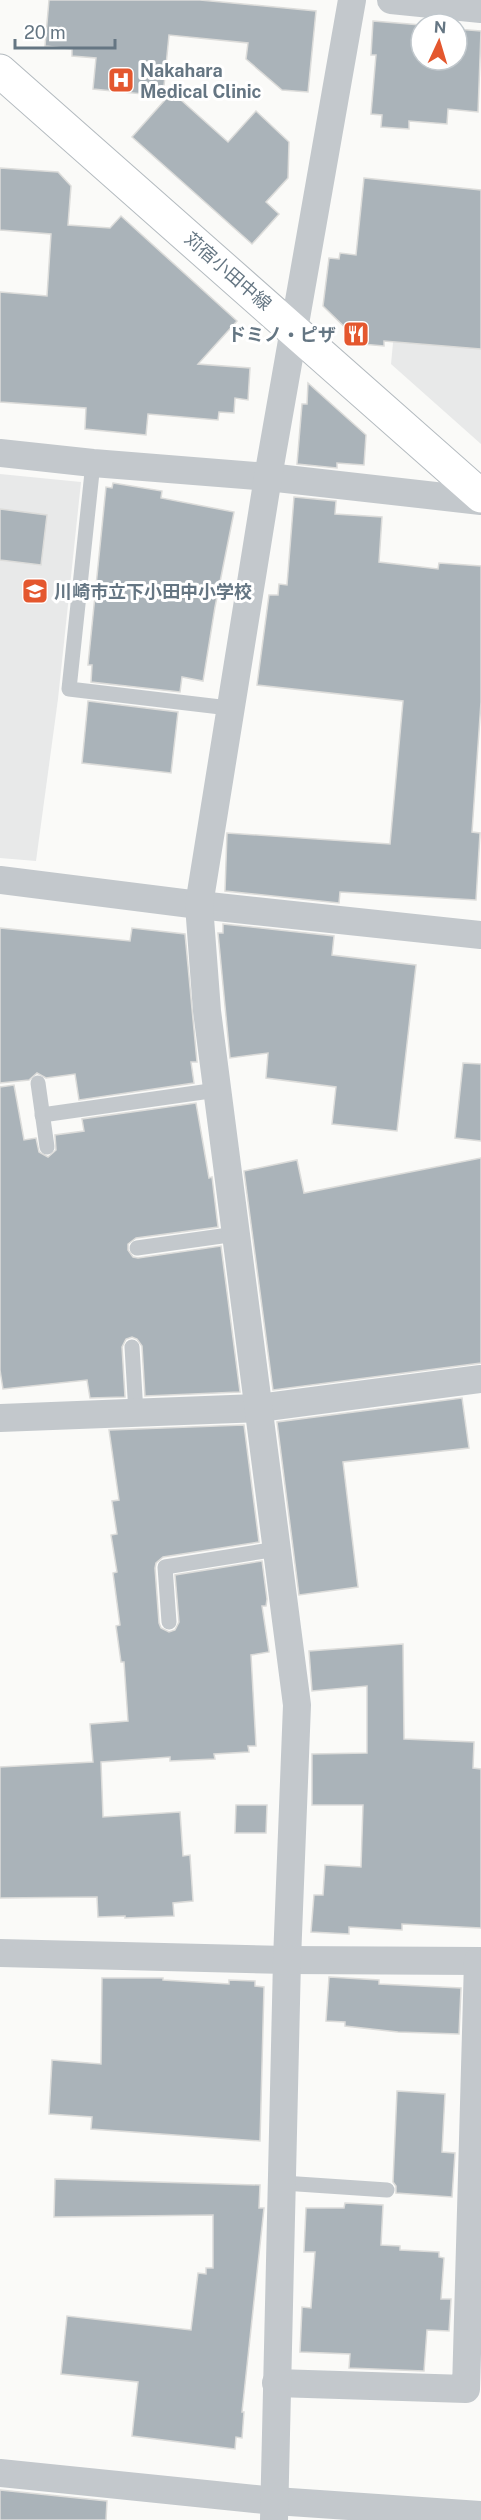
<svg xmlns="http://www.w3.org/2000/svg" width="481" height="2520" viewBox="0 0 481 2520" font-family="'Public Sans','Noto Sans JP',sans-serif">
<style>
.built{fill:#e8e9e9}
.building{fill:#aab3b9;stroke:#dcdcda;stroke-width:1.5}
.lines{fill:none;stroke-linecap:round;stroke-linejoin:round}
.secondary-casing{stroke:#b3babf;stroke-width:35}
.lane{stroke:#c3c8cc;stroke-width:15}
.street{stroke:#c3c8cc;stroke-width:28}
.secondary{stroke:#fff;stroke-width:33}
.labels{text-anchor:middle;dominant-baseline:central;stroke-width:6;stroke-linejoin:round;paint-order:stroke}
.poi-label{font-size:18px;font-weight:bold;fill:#657683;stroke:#fff;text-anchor:start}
.street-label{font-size:18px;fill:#657683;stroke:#fff}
</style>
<rect width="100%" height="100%" fill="#fafaf8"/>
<g class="built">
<polygon points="401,258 481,266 481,444 391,364"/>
<polygon points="0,474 81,482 58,699 36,861 0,858"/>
</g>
<g class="building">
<polygon points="49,0 200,0 316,11 308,92 282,90 246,59 248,43 169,35 163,96 93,89 96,58 72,56 72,49 45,46"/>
<polygon points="373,21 421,25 421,60 457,60 457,29 481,31 478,112 448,109 447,124 409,121 409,129 381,127 382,115 371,114 376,55 371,55"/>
<polygon points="172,92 228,142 256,111 289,142 288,178 266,202 279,214 252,244 132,137"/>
<polygon points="0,168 58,172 71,186 68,225 110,228 121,216 237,321 198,364 250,368 248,400 235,398 234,413 219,412 218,420 148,414 146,435 85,429 86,408 0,402 0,292 47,296 51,234 0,230"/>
<polygon points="364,178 481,190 481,349 384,341 384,346 362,344 323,306 329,258 339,259 340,253 356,255"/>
<polygon points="308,383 366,435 364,465 337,463 337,468 297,464 302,404 307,404"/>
<polygon points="113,483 162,491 161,498 234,512 215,607 203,681 182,677 180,692 91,682 92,665 88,665 106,487 112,488"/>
<polygon points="294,497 336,501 335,514 382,517 379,562 438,569 439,563 481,566 481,702 472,832 480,833 476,900 340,892 339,903 225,891 227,833 390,844 403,701 257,685 269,595 278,595 279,584 287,585"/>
<polygon points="0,509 47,515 41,565 0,560"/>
<polygon points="88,701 178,712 171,773 82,763"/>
<polygon points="223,924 334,936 332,955 416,965 397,1131 332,1124 336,1087 266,1078 268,1053 230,1058 218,933 223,933"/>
<polygon points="0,928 130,941 132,928 185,934 197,1062 191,1062 194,1083 79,1100 75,1074 46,1078 37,1073 29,1080 0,1083"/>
<polygon points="463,1063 481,1064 481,1141 455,1138"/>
<polygon points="14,1085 24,1140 36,1138 39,1152 48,1157 56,1150 55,1135 84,1131 82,1119 196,1103 209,1178 212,1177 218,1227 136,1238 128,1244 128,1250 133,1257 138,1258 221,1246 240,1392 145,1396 142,1346 137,1339 132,1337 126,1339 122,1347 125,1397 90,1398 87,1380 3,1389 0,1370 0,1087"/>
<polygon points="481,1158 481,1363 273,1390 244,1171 297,1160 304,1193"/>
<polygon points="462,1398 469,1448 343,1462 358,1587 299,1595 277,1422"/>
<polygon points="244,1425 259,1542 163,1557 156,1563 155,1568 159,1623 161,1628 169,1632 175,1630 179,1622 175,1575 262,1561 267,1599 266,1606 262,1606 269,1652 251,1655 256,1746 248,1746 249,1752 214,1754 215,1759 170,1761 170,1757 101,1762 103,1817 180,1812 183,1856 190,1855 193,1901 173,1903 174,1916 125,1918 125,1916 98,1917 97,1897 0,1898 0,1767 93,1762 90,1724 128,1721 124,1662 121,1662 116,1626 120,1625 113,1573 117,1572 111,1535 117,1534 112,1501 119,1500 109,1430"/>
<polygon points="403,1644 404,1739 474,1742 473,1768 481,1769 481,1928 402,1924 402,1930 349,1927 349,1934 311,1932 314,1895 323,1895 325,1865 361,1867 363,1805 312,1805 312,1754 367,1753 367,1686 312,1691 309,1651"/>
<polygon points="236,1805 267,1805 266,1833 235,1833"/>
<polygon points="329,1977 379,1980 379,1984 461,1988 459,2034 398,2032 345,2026 345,2022 326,2021"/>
<polygon points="102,1978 163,1978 163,1980 229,1984 229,1980 255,1981 255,1986 264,1987 260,2141 91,2129 92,2117 49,2114 52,2060 101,2064"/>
<polygon points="397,2091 445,2094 442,2152 455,2153 452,2197 396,2193 396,2186 393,2182"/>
<polygon points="55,2179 260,2185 259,2208 264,2208 242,2412 244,2412 242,2438 236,2437 235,2449 132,2436 138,2382 61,2374 67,2316 191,2330 198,2273 206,2274 206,2268 213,2268 213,2215 54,2217"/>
<polygon points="345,2203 383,2205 381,2245 400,2246 400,2250 439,2252 439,2257 444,2258 441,2299 451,2299 449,2331 427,2330 424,2371 349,2368 350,2354 300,2352 302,2307 311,2308 315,2252 304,2252 306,2208 344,2208"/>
<polygon points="0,2490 107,2501 106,2520 0,2520"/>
</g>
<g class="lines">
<defs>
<polyline id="secondary" points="0,71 481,496"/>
</defs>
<use href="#secondary" class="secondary-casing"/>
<g class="lane">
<polyline points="93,463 69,689 229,708"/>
<polyline points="38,1083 47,1147"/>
<polyline points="42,1115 217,1090"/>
<polyline points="137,1248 236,1234"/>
<polyline points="132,1347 136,1413"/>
<polyline points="169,1622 165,1567 277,1549"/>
<polyline points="283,2183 387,2190"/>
</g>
<g class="street">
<polyline points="391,0 481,9"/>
<polyline points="0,453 93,463 268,477 481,501"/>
<polyline points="0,880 199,905 481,935"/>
<polyline points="0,1418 259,1408 481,1379"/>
<polyline points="0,1953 287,1960 481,1961"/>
<polyline points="276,2383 466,2389 478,1961"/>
<polyline points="0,2473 275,2501 481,2515"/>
<polyline points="274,2520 287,1960 297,1705 207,1011 199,905 268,477 352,0"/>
</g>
<use href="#secondary" class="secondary"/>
</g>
<defs>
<symbol id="hospital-square" viewBox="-11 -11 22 22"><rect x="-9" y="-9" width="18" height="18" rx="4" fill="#e4572e" stroke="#fff"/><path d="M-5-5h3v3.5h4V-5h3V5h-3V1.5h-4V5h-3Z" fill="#fff"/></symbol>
<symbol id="restaurant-square" viewBox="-11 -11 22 22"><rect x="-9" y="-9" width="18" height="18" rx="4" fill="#e4572e" stroke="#fff"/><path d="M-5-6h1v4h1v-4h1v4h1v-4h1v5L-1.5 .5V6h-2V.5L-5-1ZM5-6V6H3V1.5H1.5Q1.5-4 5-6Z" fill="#fff"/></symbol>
<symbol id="school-square" viewBox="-11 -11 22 22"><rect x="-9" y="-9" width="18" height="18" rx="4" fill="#e4572e" stroke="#fff"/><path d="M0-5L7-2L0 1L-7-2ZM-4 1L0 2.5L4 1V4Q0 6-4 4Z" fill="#fff"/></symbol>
</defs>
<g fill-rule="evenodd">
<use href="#hospital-square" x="106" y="65" width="30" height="30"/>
<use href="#restaurant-square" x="341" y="319" width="30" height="30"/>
<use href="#school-square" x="20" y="576" width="30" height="30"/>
</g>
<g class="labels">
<g class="poi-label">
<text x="140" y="70">Nakahara<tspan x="140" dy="21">Medical Clinic</tspan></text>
<text x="336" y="334" text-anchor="end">ドミノ・ピザ</text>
<text x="54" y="591">川崎市立下小田中小学校</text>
</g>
<g class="street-label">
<text transform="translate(228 271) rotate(41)">苅宿小田中線</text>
</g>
</g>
<g transform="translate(439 42) rotate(4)"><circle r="28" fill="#ffffff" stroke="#c1c8cd" stroke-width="1.5"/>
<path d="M0-4.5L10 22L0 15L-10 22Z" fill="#e4572e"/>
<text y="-9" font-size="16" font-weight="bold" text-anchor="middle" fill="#657683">N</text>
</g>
<path d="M15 39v9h100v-9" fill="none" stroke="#657683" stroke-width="3"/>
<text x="24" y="39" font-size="18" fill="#657683" stroke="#ffffff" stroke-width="4.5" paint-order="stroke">20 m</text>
</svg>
